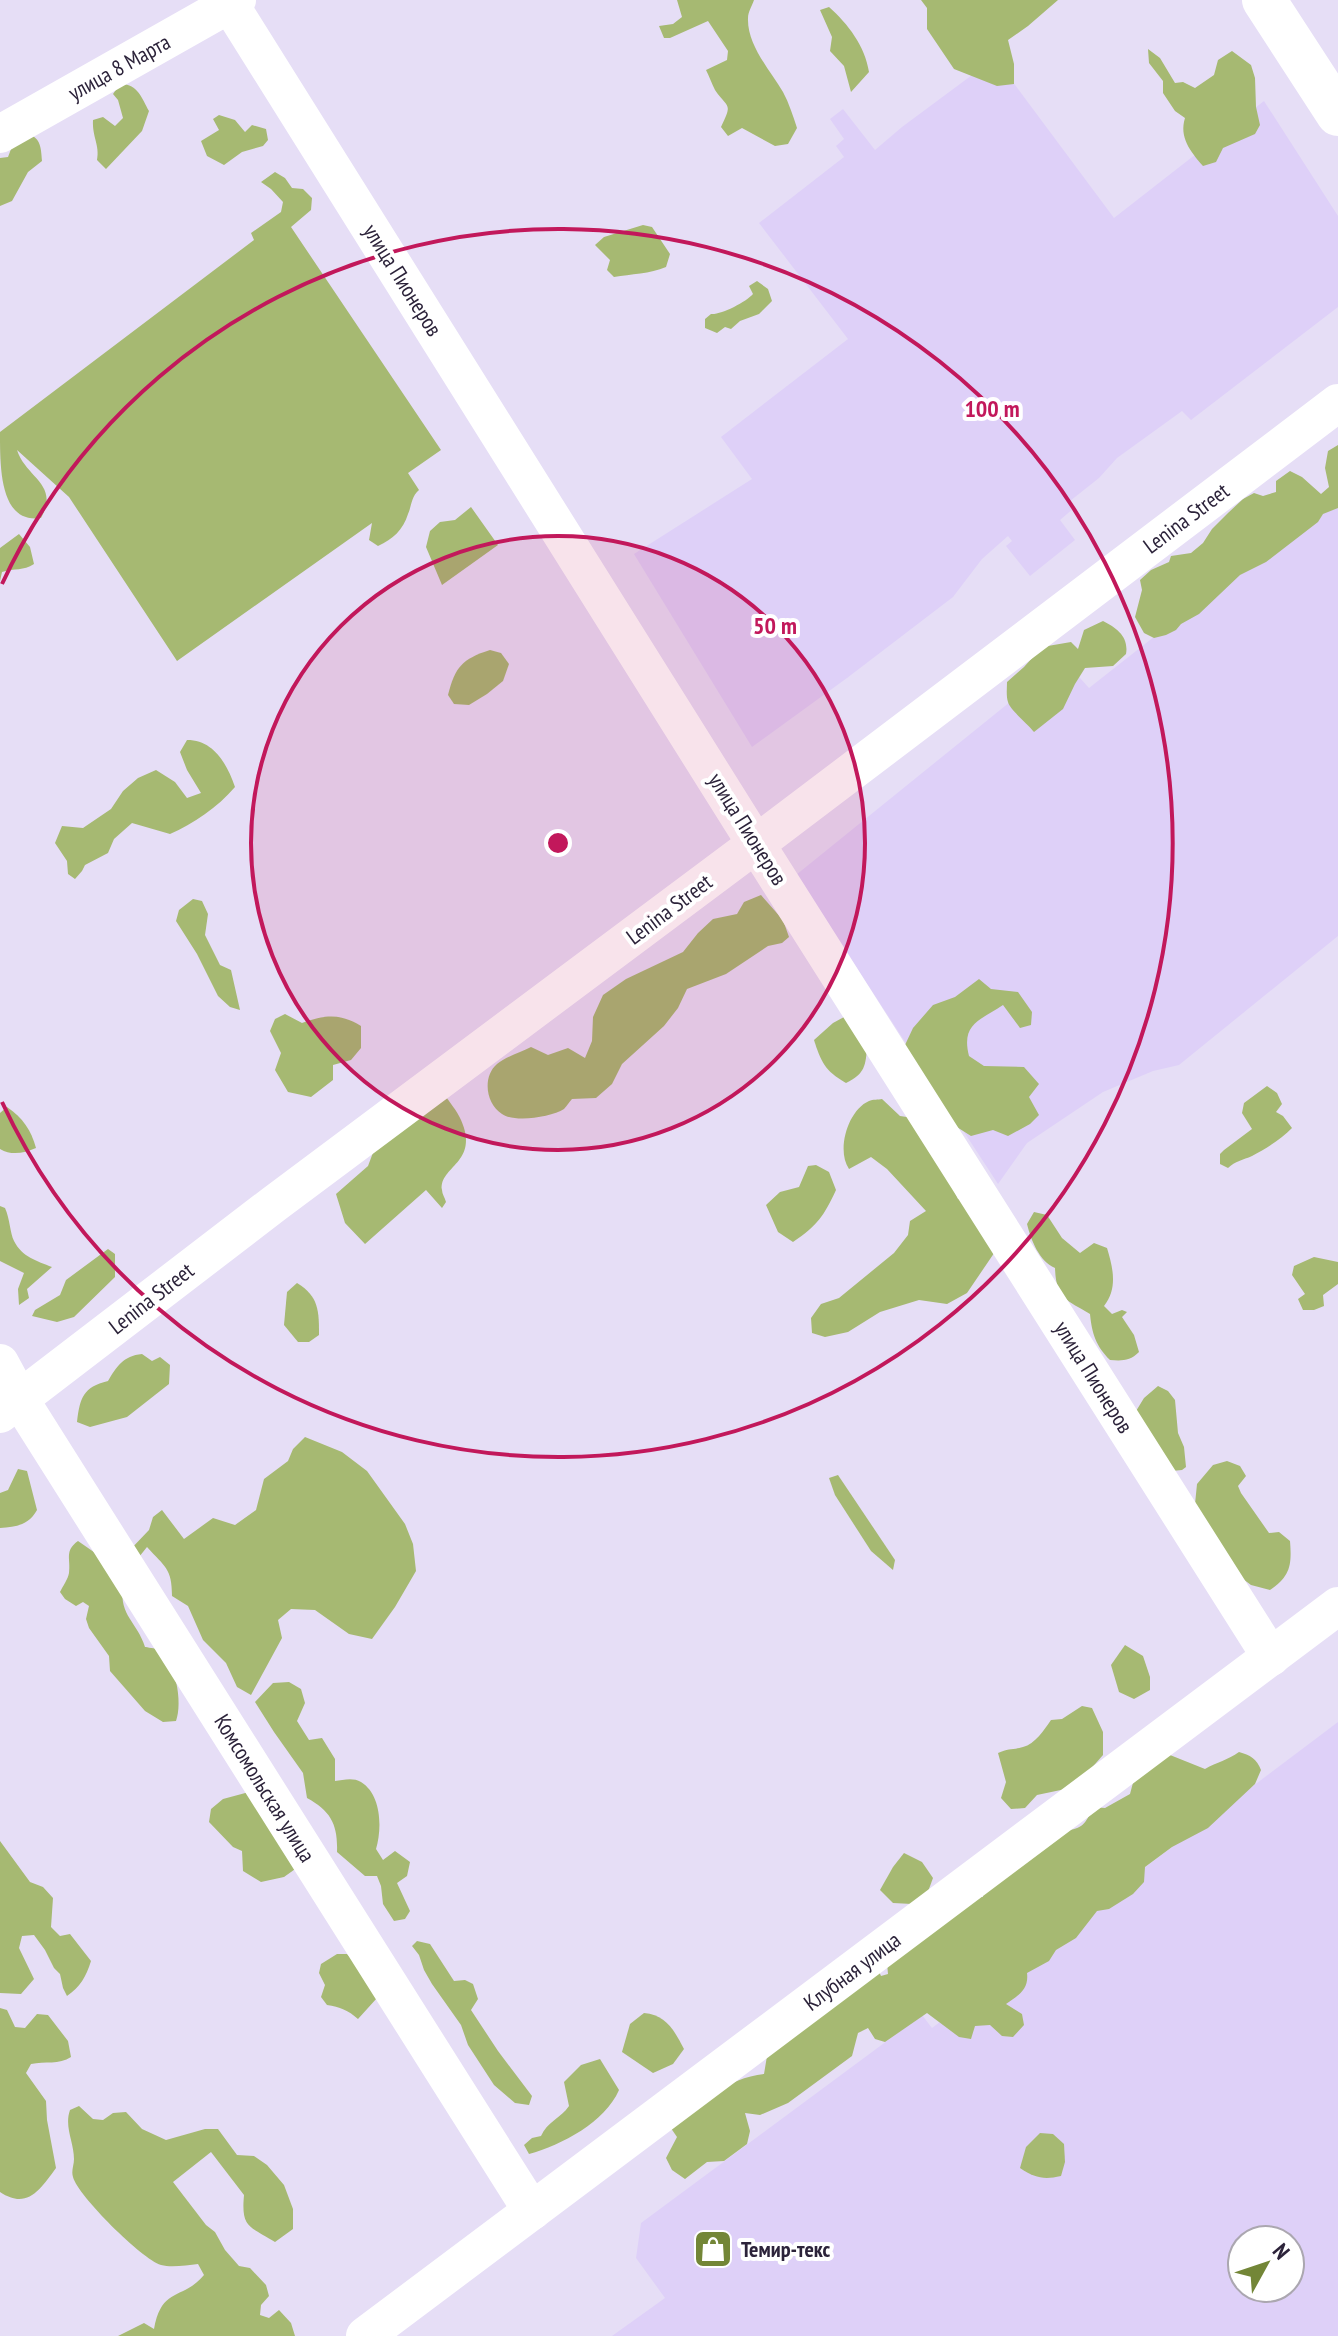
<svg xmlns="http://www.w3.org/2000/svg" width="1338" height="2336" viewBox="0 0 1338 2336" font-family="'PT Sans Narrow',sans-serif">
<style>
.built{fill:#ded0f8;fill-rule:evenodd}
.green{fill:#a6b972}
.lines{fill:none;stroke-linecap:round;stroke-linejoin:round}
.street{stroke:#fff;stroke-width:38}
.secondary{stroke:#fff;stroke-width:44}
.ring{fill:none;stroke:#c2185b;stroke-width:4}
.labels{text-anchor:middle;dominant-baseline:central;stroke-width:8;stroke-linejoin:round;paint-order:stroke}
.street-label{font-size:22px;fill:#2c233a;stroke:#fff}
.poi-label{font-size:22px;font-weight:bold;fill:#2c233a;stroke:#fff;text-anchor:start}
.centre{fill:#c2185b;stroke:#fff;stroke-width:4}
.ring-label{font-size:24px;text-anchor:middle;font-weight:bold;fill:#c2185b;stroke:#fff;stroke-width:8;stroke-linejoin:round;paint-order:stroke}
</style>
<rect width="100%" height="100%" fill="#e6def6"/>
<g class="built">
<polygon points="995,58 1114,218 1264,101 1338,216 1338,307 1191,420 1182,411 1117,458 1099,478 1070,501 1074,508 1060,520 1075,540 1030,576 1006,546 1012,541 1008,536 982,559 953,597 847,678 752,747 634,554 752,479 721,437 848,339 759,223 844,157 836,146 844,139 830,119 843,109 875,150 902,127"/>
<polygon points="1338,492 1338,936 1179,1065 1153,1071 1103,1092 1027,1143 998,1184 796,875 1063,659 1089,688"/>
<path d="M1338 1722V2336H612L665 2298 636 2258 641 2223 922 2015 932 2028ZM1242 2240H1290V2288H1242Z"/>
</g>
<g class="green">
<path d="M677 0H754C752 6 748 12 748 18 747 45 770 70 783 92 789 103 793 116 797 128L788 144 775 146 742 128 728 136 721 127C733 102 728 109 715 90 712 84 709 76 706 70L727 60 728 51 708 21 670 38H664L659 26 673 24 682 17Z"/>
<polygon points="921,0 1058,0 1028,26 1008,40 1014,64 1014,84 997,86 954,69 927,29 927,8"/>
<path d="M829 7C848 24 865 46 869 72L851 92 844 66 830 51 832 37 820 10Z"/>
<path d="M1148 49 1160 58 1175 83 1183 82 1195 88 1214 75 1218 60 1232 51 1251 65 1255 78 1256 107 1260 125 1255 134 1223 148 1216 162 1203 166C1190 151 1179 137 1185 118L1175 111 1163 93V81L1149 63Z"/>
<path d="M120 84C137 83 142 98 149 111L142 131 106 169 97 160C100 145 92 137 93 120L103 117 115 126 123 118 118 100 113 94Z"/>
<polygon points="219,115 235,120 245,132 252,125 266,129 268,140 263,146 242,152 224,165 207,156 201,141 219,130 213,119"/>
<path d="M29 134C41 139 41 148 42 161L28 172 12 201 0 206V158L8 157 13 144Z"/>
<path d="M275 172 285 178 292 188 303 189 312 198 311 210 291 227 441 450 408 473 419 490C411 497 412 505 408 514 403 530 393 539 378 546L369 540 372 523 177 661 69 497 17 450C26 478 60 484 41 518 0 524 0 469 0 432L254 240 251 233 281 212 283 202 271 189 261 182Z"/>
<path d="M643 225 652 227 670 254 666 267C650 274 631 274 614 277L607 270 610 260 595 245 604 237Z"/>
<path d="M757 281 768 289 772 301 759 314 740 321 731 329 725 327 717 333 705 328V319L711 314C721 315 746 302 753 294L749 286Z"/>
<polygon points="1338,445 1338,508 1323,514 1318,522 1266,562 1240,575 1199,614 1181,624 1176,630 1166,635 1154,638 1144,633 1135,617 1142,590 1140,580 1151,570 1169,562 1171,556 1191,553 1203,543 1212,529 1228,513 1243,499 1254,493 1263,496 1276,492 1276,481 1290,471 1302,477 1321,494 1329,487 1325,468 1328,451"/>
<polygon points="471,507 498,545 442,585 426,547 430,531 440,522 455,520"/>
<path d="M19 534 30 547 34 564C23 571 15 568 2 572L0 581V548Z"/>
<path d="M1103 621C1117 628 1129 637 1126 654L1113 666 1085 668 1075 684 1063 709 1034 732C1028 724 1010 710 1008 702 1006 696 1007 688 1007 682L1024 667 1042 647 1071 642 1078 649 1084 630Z"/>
<path d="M490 650 501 653 509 664 503 681 487 694 469 705 454 704 448 695C455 667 462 659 490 650Z"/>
<path d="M187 740C214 740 227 764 235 787 218 807 193 824 170 834L132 823 114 839 108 853 85 865 82 871 75 879 68 874 67 861 55 843 62 826 83 828 111 809 123 791 138 778 156 770 175 782 187 798 201 793 187 770 180 752Z"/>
<path d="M761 895 783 920 789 937 782 943 768 946 726 974 687 989 678 1008 664 1026 622 1064 612 1084 596 1098 572 1099C569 1102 567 1106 564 1109 551 1117 515 1123 502 1114 486 1104 482 1077 497 1064 505 1057 521 1052 531 1047L548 1055 568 1048 585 1058 592 1041 593 1017 603 995 626 979 683 952 698 933 713 919 737 914 744 902Z"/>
<polygon points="193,899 202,901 208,914 205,935 220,965 231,970 240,1010 230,1007 218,996 197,954 176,921 179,910"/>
<path d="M979 979 991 989 1018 992 1032 1012 1031 1025 1020 1028 1003 1005C979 1021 961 1024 969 1056L984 1066 1024 1067 1039 1084 1029 1097 1039 1115 1030 1124 1008 1136 993 1130 971 1136 941 1117 905 1045 913 1028 933 1005 955 997Z"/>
<path d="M285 1014 302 1023C325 1015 339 1013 361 1026V1048L351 1060 333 1065V1080L311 1097 288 1092 275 1070 281 1053 270 1031 275 1019Z"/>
<path d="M844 1017 867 1045C866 1065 865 1074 846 1083 825 1071 821 1062 814 1040L833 1023Z"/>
<path d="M1267 1086 1277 1093 1282 1104 1276 1112 1283 1116 1292 1128C1281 1139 1266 1149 1252 1156 1243 1160 1235 1161 1228 1168L1220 1164V1154L1224 1150 1252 1129 1242 1113 1244 1103Z"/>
<path d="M443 1093C449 1101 457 1111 461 1120 480 1163 439 1166 442 1190 442 1194 445 1198 446 1202L442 1208 426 1190 365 1244 345 1223 336 1194 368 1166 374 1150Z"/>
<path d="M882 1099 900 1116 920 1119 958 1199 984 1203 1005 1237 967 1293 947 1304 919 1300 880 1312 848 1332 825 1337 812 1333 811 1318 821 1304 839 1298 894 1253 908 1235 910 1221 926 1211 887 1169 871 1157 849 1169C836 1150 848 1110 869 1101 873 1099 878 1100 882 1099Z"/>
<path d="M7 1107C23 1118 31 1130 36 1148 24 1153 12 1156 0 1149V1113Z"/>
<path d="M816 1165 829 1172 836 1190C824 1216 817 1226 793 1242L778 1232 766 1205 780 1192 799 1187 808 1166Z"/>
<path d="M0 1206 5 1208C10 1219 10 1233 14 1241 22 1257 37 1261 52 1267L27 1289 29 1298 19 1305 18 1289 24 1273 0 1261Z"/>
<path d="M1034 1212 1047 1215 1062 1238 1080 1253 1094 1243 1107 1248C1113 1268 1118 1288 1104 1306L1112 1314 1122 1310 1127 1312 1122 1317 1134 1335 1139 1352C1130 1361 1122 1361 1110 1360 1096 1346 1092 1334 1090 1314 1067 1300 1056 1299 1055 1268 1039 1261 1031 1240 1027 1224Z"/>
<polygon points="108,1249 115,1254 115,1277 74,1317 57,1322 32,1316 35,1310 60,1295 66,1280"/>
<polygon points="1314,1257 1338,1262 1338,1284 1323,1295 1324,1306 1314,1310 1303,1310 1298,1299 1305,1294 1292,1275 1294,1266"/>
<path d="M297 1283C319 1296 319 1312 319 1335L309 1342H298L284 1325 287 1292Z"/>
<path d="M142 1354 152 1361 160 1357 170 1365 169 1384 127 1417 90 1427 77 1422C80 1398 83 1387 108 1381 117 1366 123 1356 142 1354Z"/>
<polygon points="1158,1386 1168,1391 1175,1400 1178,1433 1184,1447 1186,1467 1182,1470 1172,1471 1133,1416 1144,1398"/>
<path d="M305 1437 342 1452 367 1471 405 1524 413 1544 416 1571 395 1607 372 1639 349 1634 315 1610 291 1609 278 1620 282 1638 251 1695 237 1687 226 1663 203 1640 188 1606 172 1596C172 1568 165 1567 147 1547L139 1557 128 1552 149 1530 153 1517 162 1510 184 1539 213 1518 235 1525 256 1510 264 1479 288 1461 293 1449Z"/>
<path d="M1227 1461 1240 1466 1246 1476 1238 1486 1241 1493 1269 1533 1279 1532 1290 1541C1292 1566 1290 1576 1270 1590L1251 1585 1239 1576 1195 1504 1197 1484 1213 1465Z"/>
<path d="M18 1469 27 1471 37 1510C29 1525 16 1527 0 1528V1493L8 1490Z"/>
<polygon points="838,1475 895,1560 893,1570 871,1551 835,1495 829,1478"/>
<path d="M78 1541 101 1557 123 1588C119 1615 137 1622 145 1647 146 1647 157 1649 157 1649 176 1660 183 1703 176 1721L163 1722 145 1711 110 1671 109 1656 89 1628 86 1619 89 1606 83 1602 76 1606 65 1599 60 1592C63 1586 68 1579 69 1573 71 1559 64 1551 78 1541Z"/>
<polygon points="1125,1645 1143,1656 1150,1677 1150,1690 1134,1699 1119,1692 1111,1665"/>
<path d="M289 1682 301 1689 305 1703 297 1721 309 1740 322 1738 335 1759V1781C343 1780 353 1777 361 1782 382 1795 382 1829 376 1849L383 1860 395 1851 410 1862 407 1876 397 1883 410 1911 405 1919 394 1921 383 1904 381 1886 377 1876H365L337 1852C338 1825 331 1811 307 1798L303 1773 274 1732 255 1702 273 1683Z"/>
<path d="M1082 1706 1092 1708 1103 1732V1755L1075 1787 1037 1795 1025 1808 1011 1809 1001 1798 1006 1782 998 1753C1009 1748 1013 1750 1023 1747 1035 1744 1044 1730 1051 1720L1062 1719Z"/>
<path d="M1239 1752C1250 1755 1257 1759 1261 1770L1255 1784 1208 1828 1172 1847 1145 1867 1144 1882 1133 1894 1109 1909 1097 1911 1076 1938 1056 1950 1049 1961 1027 1973C1029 1989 1019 1995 1006 2004L1022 2014 1024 2025 1013 2037 1002 2036 990 2025 975 2026 971 2039 959 2037 927 2013 885 2042 875 2039 868 2028 858 2033 852 2056 788 2103 760 2115 745 2113 750 2131 747 2144 724 2161 707 2162 685 2179 672 2170 666 2158 677 2137 666 2121C696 2104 728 2078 764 2074L767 2056 877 1967 881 1976 888 1974 887 1963 951 1897H983L982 1886 1068 1830C1084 1829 1087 1820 1093 1807L1105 1808 1130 1794 1134 1779 1170 1755 1205 1769C1217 1762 1228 1760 1239 1752Z"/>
<polygon points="249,1792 298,1867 284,1877 261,1882 243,1871 242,1851 233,1847 209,1822 211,1809 223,1799"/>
<path d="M0 1841 30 1882 43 1887 53 1898 51 1927 60 1936 70 1934 91 1961C86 1977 80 1987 67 1996L63 1988 60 1974 54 1968 45 1950 34 1935 22 1936 19 1948 34 1979 21 1994 0 1993Z"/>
<polygon points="904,1853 922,1862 933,1878 926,1897 912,1904 893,1903 880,1890 893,1867"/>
<polygon points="417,1941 430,1944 454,1981 465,1980 473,1984 478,1999 471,2010 498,2051 532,2096 529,2105 515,2103 494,2085 468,2045 461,2025 432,1984 424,1970 419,1955 412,1946"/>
<path d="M337 1954H347L364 1970 377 1998 358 2019C348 2010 340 2007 327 2005L321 1997 325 1985 319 1973 321 1964Z"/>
<path d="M0 2008 7 2010 15 2027 25 2028 37 2014 48 2015 68 2041 71 2057C59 2065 45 2061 31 2064L26 2073 46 2101 47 2120 56 2168C40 2190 27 2210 0 2192Z"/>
<path d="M644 2013C666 2015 674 2030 684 2049L673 2064 653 2073 622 2052 630 2024Z"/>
<path d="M600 2059 619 2090C605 2122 562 2145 529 2154L524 2145 532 2138 541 2136C547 2122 561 2118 569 2106L564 2082 581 2065Z"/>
<path d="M79 2106 93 2119 103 2120 113 2113 126 2112 142 2129 166 2140 205 2129H218L237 2155 254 2156 267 2165 284 2185 293 2209V2229L275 2242C249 2226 241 2228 244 2195L211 2152 173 2182 206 2225 215 2232 225 2250 239 2266 250 2268 266 2285 269 2296 261 2305 260 2315 269 2318 279 2310 291 2323 295 2336H118L144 2323 154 2329C162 2286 182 2301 204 2275L198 2264C187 2265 172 2268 161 2265 142 2259 78 2196 73 2177 71 2171 74 2165 74 2159 74 2142 64 2127 70 2110Z"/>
<path d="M1040 2133 1053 2134 1064 2144 1065 2162 1061 2176C1044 2180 1035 2178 1020 2168L1026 2147Z"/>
</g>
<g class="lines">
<g class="street">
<polyline points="227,0 756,844 1271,1657"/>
<polyline points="0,134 237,0"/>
<polyline points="0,1363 20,1400 532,2211"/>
<polyline points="0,1414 274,1204 756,844 1338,403"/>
<polyline points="365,2336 1338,1606"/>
</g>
<polyline class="secondary" points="1264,0 1338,114"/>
</g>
<circle cx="558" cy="843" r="307" fill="#c2185b" fill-opacity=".12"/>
<g class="ring">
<circle cx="558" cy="843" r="307"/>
<path d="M2 584A614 614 0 1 1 2 1102"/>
</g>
<defs>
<symbol id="shop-square" viewBox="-11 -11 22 22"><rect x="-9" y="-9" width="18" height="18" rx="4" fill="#738637" stroke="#fff"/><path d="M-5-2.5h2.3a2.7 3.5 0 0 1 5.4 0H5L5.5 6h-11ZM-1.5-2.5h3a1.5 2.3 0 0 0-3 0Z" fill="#fff"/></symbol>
</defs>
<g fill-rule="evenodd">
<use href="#shop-square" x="691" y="2227" width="44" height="44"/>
</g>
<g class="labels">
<g class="street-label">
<text transform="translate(119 67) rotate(-29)">улица 8 Марта</text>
<text transform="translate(403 280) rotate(58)">улица Пионеров</text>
<text transform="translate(1186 518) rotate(-37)">Lenina Street</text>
<text transform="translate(748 829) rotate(58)">улица Пионеров</text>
<text transform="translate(669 909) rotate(-37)">Lenina Street</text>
<text transform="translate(151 1298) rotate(-38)">Lenina Street</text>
<text transform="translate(1094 1377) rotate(58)">улица Пионеров</text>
<text transform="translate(265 1788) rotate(58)">Комсомольская улица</text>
<text transform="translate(852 1971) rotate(-37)">Клубная улица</text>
</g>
<g class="poi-label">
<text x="741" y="2249">Темир-текс</text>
</g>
</g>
<circle cx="558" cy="843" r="12" class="centre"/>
<g class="ring-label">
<text x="992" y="417">100 m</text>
<text x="775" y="634">50 m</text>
</g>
<g transform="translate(1266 2264) rotate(50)"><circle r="38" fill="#ffffff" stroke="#aba7b0" stroke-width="2"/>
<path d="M0-6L14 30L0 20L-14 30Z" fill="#738637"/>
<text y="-12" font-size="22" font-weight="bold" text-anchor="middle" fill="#2c233a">N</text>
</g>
</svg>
